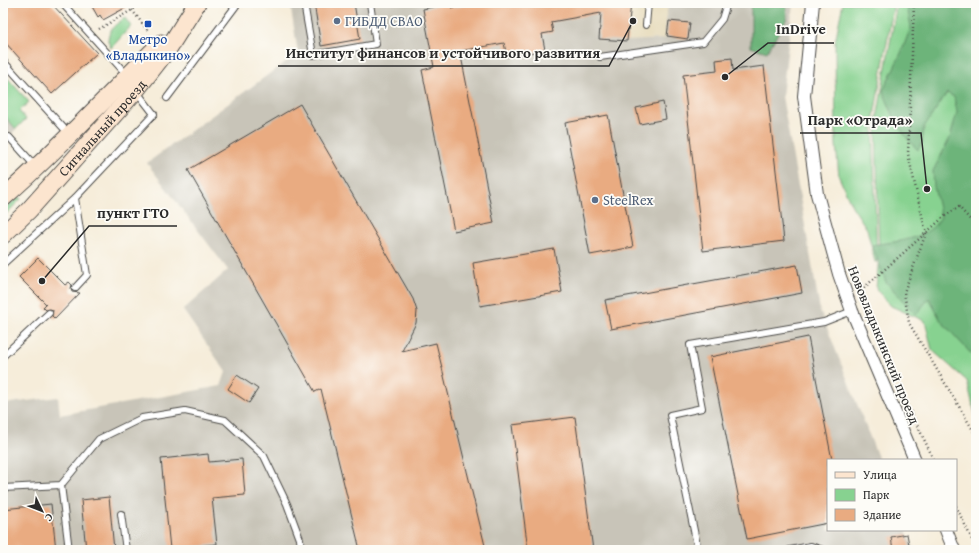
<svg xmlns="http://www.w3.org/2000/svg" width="979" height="553" viewBox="0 0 979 553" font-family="'Gentium Book Plus',serif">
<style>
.built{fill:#e6daba}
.industrial{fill:#c8c4b8}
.green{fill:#87d290;stroke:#597e5e}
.forest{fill:#6db47a;stroke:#4c7052}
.building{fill:#e9ab81}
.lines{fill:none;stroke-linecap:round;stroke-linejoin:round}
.service-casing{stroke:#494845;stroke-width:8}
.minor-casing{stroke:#494845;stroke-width:14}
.secondary-casing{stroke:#494845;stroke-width:19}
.path{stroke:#494845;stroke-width:2.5;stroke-dasharray:1 3;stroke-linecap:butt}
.service{stroke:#fff;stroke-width:6}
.minor{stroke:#fff;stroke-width:12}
.secondary{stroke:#fce5cf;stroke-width:17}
.service-dot{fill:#5c6f8a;stroke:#fdfcf7;stroke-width:1.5}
.transit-dot{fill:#1a4fb4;stroke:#fdfcf7;stroke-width:1.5}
.labels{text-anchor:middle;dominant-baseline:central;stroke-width:3.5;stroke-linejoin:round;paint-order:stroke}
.service-label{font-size:14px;fill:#4e5e75;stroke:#fdfcf7;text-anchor:start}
.transit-label{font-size:14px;fill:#164399;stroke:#fdfcf7}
.street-label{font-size:14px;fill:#2b2b2b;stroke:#fdfcf7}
.leader{fill:none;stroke:#2b2b2b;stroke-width:1.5}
.callout-dot{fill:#2b2b2b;stroke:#fdfcf7;stroke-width:1.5}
.callout-label{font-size:15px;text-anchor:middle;font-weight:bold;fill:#2b2b2b;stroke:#fdfcf7;stroke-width:3.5;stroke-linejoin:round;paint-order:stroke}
</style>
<rect width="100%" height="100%" fill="#fdfcf7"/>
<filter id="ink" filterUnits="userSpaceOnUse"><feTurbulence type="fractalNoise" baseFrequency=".025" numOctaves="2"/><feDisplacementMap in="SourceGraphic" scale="8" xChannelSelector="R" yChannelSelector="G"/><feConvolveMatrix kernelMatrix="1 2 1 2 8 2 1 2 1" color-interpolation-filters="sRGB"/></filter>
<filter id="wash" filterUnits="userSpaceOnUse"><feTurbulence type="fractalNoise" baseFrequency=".012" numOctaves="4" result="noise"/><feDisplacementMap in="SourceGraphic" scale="16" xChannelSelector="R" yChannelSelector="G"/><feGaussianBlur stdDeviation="0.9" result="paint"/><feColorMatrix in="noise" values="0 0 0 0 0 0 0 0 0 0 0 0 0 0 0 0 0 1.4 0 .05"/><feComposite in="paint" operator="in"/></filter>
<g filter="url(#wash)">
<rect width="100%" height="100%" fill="#f6edda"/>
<polygon class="built" points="602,3 668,3 664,39 627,41 599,39"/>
<g class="industrial">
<polygon points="290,3 602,3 599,39 627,41 664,39 668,3 793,3 782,96 820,310 879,460 828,460 828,530 906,530 914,550 3,550 3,404 58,397 60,415 221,386 226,372 183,310 228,270 147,163 298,53"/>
<polygon points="3,114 16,129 3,143"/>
</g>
<g class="green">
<polygon points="843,3 894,3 873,122 877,262 875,262 867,229 852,206 839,177 836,144 835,42"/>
<polygon points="897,3 976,3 976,418 967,381 932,350 925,321 891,306 876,289 879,254 876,124"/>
<path d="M125 18 131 26 111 48 108 41C108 29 116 24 125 18Z"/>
<polygon points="3,73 29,102 19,111 26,119 16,129 3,114"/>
<polygon points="19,197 21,199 3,217 3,209"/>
</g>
<g class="forest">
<polygon points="753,3 786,3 787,18 767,52 751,47 751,9"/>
<path d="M908 3H976V359L941 321 929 298 916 315 886 282 872 245C897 241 927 241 941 217L934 187 933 171 950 138 957 112 954 97 947 93 924 127 922 143 918 150C898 131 893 115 883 91L901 53 911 27 907 7Z"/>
</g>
<g id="blocks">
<g class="building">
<polygon points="3,3 51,3 97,53 52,94 3,40"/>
<polygon points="90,3 134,3 103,20 100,15 98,17"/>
<polygon points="314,3 354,3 360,39 321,46"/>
<polygon points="451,3 452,8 481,3 631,3 627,41 599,39 601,13 551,22 553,32 542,34 545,50 507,57 504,43 460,51 494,223 454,231 422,70 434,67 423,9"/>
<polygon points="669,21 690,23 688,39 667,36"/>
<polygon points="732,58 733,70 764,66 784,241 703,251 683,75 717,71 716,60"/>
<polygon points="663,102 666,119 640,124 636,108"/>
<polygon points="300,104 413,299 417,311 416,323 402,351 436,343 486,550 360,550 321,389 315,392 188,170"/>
<polygon points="608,115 633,247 590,255 565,123"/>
<polygon points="554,249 562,292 480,306 473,263"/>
<polygon points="38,258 65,285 69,282 72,285 71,289 72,292 80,293 55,319 52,316 53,310 50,309 46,310 43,307 46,304 19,277"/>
<polygon points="797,265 802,293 611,329 605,300"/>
<polygon points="808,337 832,460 828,460 828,523 747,539 710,357"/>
<polygon points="237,375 258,389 249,403 228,389"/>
<polygon points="575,417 593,550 528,550 512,425"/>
<polygon points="208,454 209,462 242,459 245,495 212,498 217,544 170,549 161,459"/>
<polygon points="109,497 114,550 86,550 81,500"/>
<polygon points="51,504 56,550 3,550 3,509"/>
<polygon points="907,534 910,550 893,550 891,537"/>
</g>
</g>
</g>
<g filter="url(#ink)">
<use href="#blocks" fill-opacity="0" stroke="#494845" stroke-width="1"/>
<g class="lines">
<defs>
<g id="service">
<polyline points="62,3 128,76"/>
<polyline points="304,3 313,55 376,44 370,3"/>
<polyline points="646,25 648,3"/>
<polyline points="600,57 703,42 722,19 727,3"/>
<polyline points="3,61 69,134"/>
<polyline points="167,98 238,3"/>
<polyline points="3,138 9,137 36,167"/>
<polyline points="3,264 75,198"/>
<polyline points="75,288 87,275 75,198 154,114 137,92"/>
<polyline points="3,356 49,313"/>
<polyline points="61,485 69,550"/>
<polyline points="3,488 61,485 99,439 142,418 185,411 225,420 264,456 287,504 300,539 301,550"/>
<polyline points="121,514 126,550"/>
<polyline points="698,550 670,415 702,408 690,345 824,322 852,311"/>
<polyline points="790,550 811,546 823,550"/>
</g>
<g id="minor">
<polyline points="813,3 804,96 817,194 839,274 852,311 915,460"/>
<polyline points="946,530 954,550"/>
</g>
<g id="secondary">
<path d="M3 198C59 149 108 95 161 43"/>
<path id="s1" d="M3 235 29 210 136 90 168 49 197 3"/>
</g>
</defs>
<use href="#service" class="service-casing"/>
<use href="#minor" class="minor-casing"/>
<use href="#secondary" class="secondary-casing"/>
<g class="path">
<polyline points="914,3 908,154 926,233 904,292 909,323 976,435"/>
<polyline points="132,10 149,32"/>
<polyline points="99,29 144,3"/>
<polyline points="858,293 945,216 959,207 976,226"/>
<polyline points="907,404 934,460"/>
<polyline points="956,506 976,548"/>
</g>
<use href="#service" class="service"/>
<use href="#minor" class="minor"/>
<use href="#secondary" class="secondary"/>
</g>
</g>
<g class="service-dot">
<circle cx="337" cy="21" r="4"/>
<circle cx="595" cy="200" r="4"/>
</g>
<rect class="transit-dot" x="144" y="20" width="8" height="8" rx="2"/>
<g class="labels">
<g class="service-label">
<text x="345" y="21">ГИБДД СВАО</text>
<text x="603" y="200">SteelRex</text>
</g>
<g class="transit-label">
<text x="148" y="39">Метро<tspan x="148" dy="16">«Владыкино»</tspan></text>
</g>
<g class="street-label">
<text stroke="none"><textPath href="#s1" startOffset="146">Сигнальный проезд</textPath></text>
<text transform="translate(884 345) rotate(68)">Нововладыкинский проезд</text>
</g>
</g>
<path class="leader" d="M725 77L768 43H834M633 21L609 66H278M927 189L921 133H800M42 281L89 226H177"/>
<g class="callout-dot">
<circle cx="725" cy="77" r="4"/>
<circle cx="633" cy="21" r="4"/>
<circle cx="927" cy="189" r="4"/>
<circle cx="42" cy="281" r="4"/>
</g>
<g class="callout-label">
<text x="801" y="34">InDrive</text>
<text x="443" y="58">Институт финансов и устойчивого развития</text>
<text x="860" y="125">Парк «Отрада»</text>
<text x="133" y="218">пункт ГТО</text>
</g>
<rect width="979" height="553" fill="none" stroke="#fdfcf7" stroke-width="16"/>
<rect x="827" y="459" width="130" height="72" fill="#fdfcf7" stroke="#a9a8a5"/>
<rect x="835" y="472" width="20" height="6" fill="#fce5cf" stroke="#a9a8a5"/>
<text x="863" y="479" font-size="12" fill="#2b2b2b">Улица</text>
<rect x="835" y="489" width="20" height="12" fill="#87d290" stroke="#a9a8a5"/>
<text x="863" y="499" font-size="12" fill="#2b2b2b">Парк</text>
<rect x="835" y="509" width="20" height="12" fill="#e9ab81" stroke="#a9a8a5"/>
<text x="863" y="519" font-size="12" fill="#2b2b2b">Здание</text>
<g transform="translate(42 511) rotate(133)" stroke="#fdfcf7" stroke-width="3" paint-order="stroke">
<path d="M0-3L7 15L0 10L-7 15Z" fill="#2b2b2b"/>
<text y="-6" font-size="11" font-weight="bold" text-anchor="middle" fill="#2b2b2b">С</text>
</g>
</svg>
